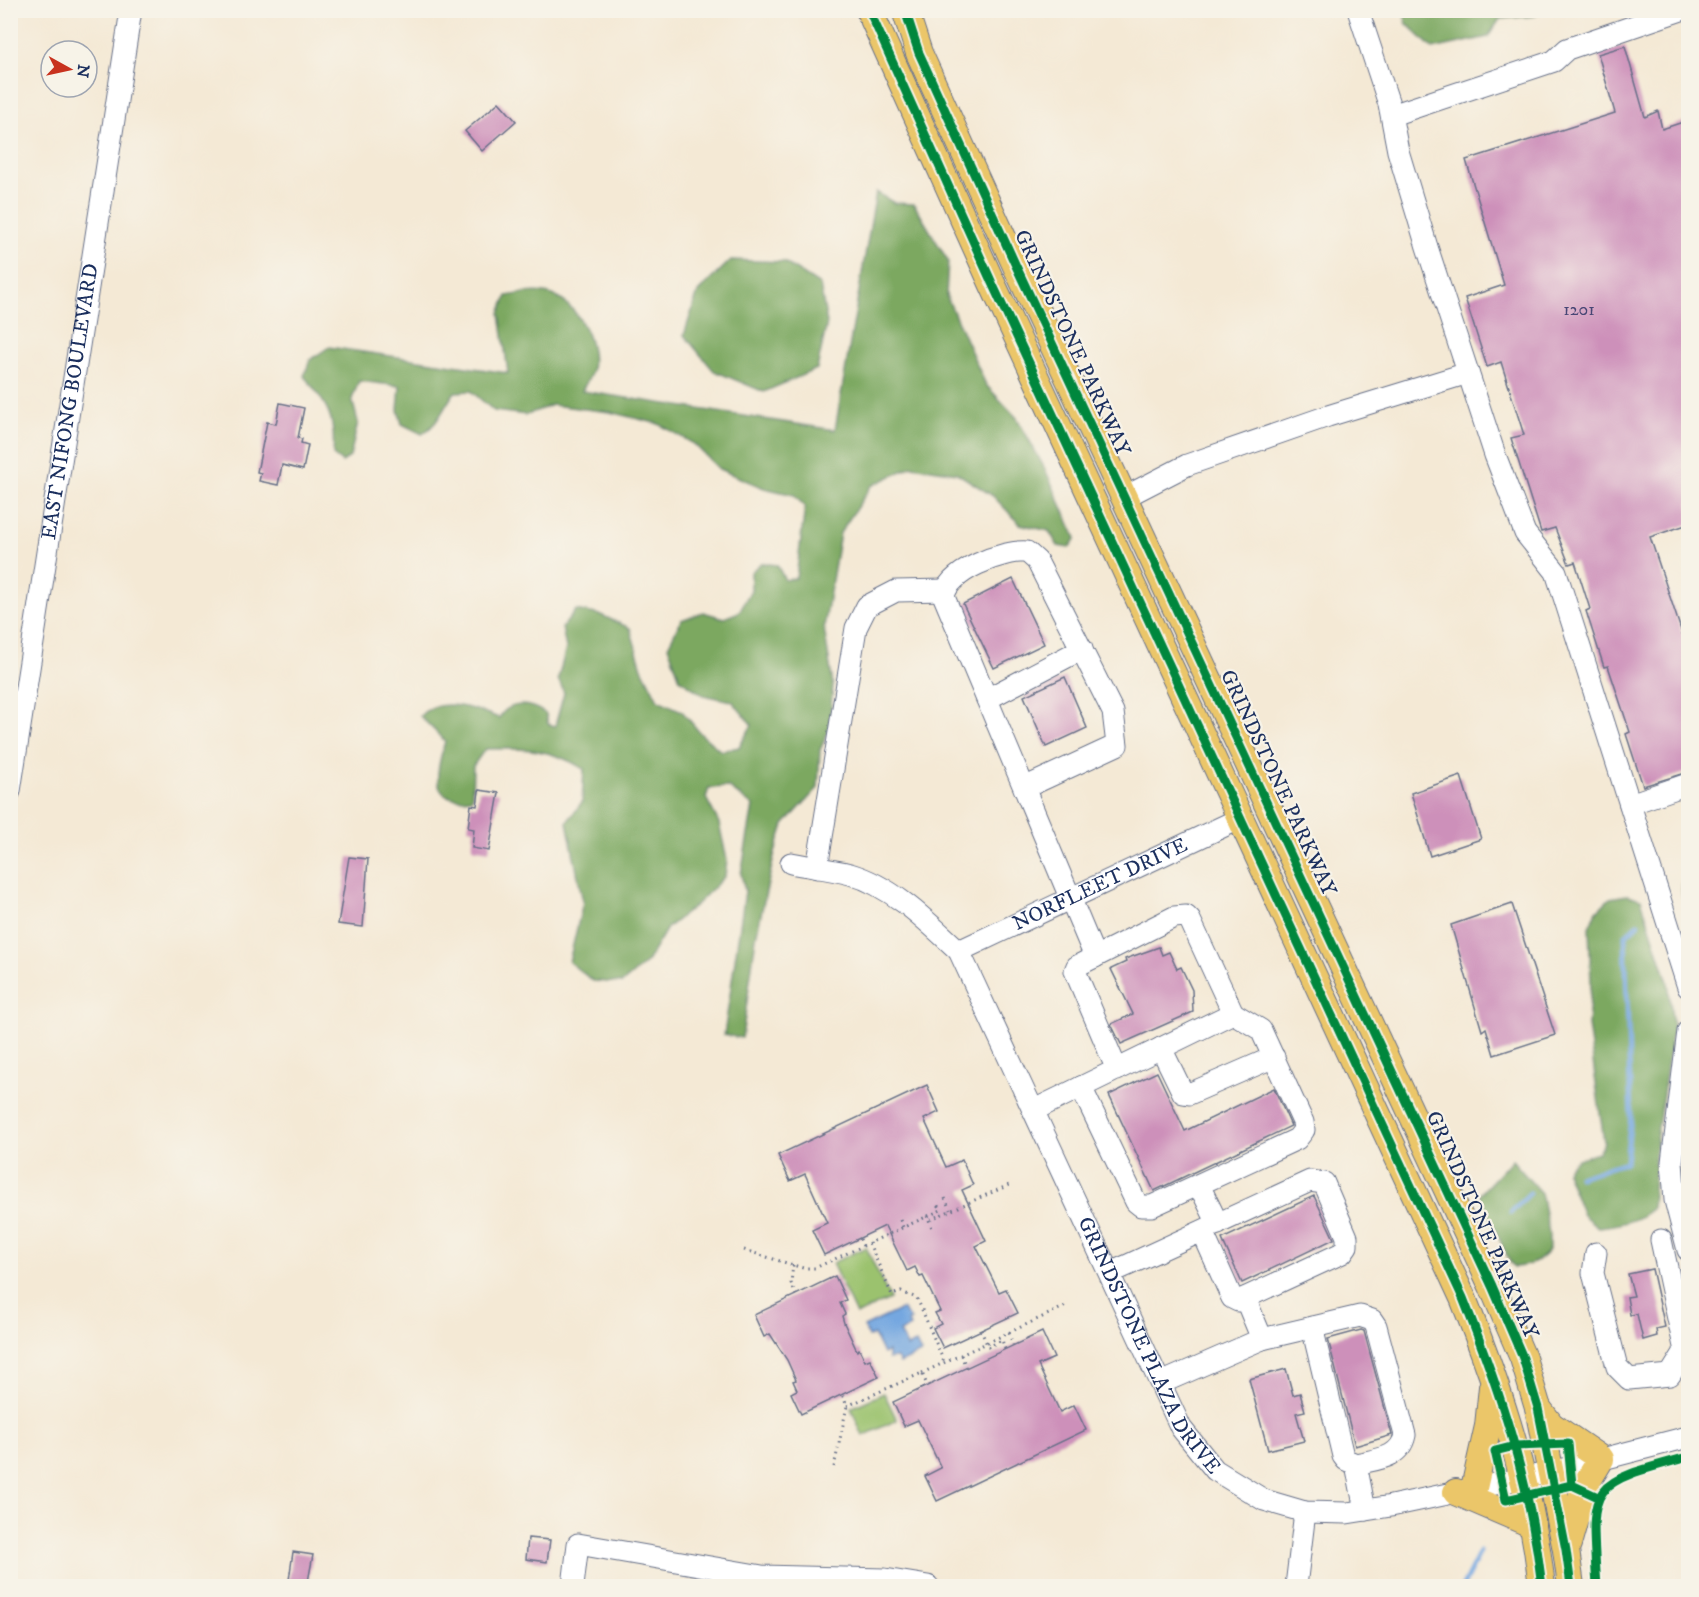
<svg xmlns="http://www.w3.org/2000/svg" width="1699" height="1597" viewBox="0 0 1699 1597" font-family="'IM FELL DW Pica',serif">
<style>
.green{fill:#9bc26e;stroke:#5b7866;stroke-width:1.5}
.forest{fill:#7ca861;stroke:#4c6c60;stroke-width:1.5}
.water{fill:#74a7e0;stroke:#486b9f;stroke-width:1.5}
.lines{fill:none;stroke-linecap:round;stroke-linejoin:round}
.stream{stroke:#74a7e0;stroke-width:5}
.building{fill:#cd90ba}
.minor-casing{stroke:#677088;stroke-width:23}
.major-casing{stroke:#677088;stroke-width:28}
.path{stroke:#677088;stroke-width:3;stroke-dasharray:1.5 4.5;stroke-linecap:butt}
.minor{stroke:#fff;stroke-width:21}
.major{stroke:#ebc669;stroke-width:26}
.cycleway-casing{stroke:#f7f3e8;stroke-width:13}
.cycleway{stroke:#00873e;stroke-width:9}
.labels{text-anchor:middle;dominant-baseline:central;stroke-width:4.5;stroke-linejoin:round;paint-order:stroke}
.number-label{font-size:18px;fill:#484775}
.street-label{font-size:21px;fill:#1b2f5e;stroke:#f7f3e8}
</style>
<rect width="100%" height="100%" fill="#f7f3e8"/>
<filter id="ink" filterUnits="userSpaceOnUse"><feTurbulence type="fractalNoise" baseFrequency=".0167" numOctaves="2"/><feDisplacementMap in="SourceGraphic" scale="12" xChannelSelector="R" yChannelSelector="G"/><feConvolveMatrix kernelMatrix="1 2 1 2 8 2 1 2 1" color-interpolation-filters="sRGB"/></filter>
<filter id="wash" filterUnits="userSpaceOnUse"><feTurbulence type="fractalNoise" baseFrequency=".008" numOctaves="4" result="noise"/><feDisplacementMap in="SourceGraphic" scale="24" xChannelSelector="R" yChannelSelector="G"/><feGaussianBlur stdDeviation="1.35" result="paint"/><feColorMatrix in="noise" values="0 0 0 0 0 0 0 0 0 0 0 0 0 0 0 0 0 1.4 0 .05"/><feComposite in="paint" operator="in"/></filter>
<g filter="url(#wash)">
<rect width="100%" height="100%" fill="#f4e9d5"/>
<g class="green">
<polygon points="866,1247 890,1299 856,1315 832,1263"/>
<polygon points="884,1393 897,1420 863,1436 851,1408"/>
</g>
<g class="forest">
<polygon points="1403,11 1403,10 1544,11 1534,16 1500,19 1488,37 1433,49 1407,24"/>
<path d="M876 192 894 203 914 204 948 261 946 295 986 385 1017 418 1045 469 1076 538 1069 548 1058 546 1049 531 1020 524 993 496 957 473 912 466 871 486 840 533 824 628 833 685 829 730 820 750 818 788 784 825 774 856 756 937 742 1038 724 1035 745 891 741 874 753 806 728 787 709 788 706 798 719 823 727 860 725 876 697 904 667 928 647 962 622 983 593 981 569 962 583 902 567 822 582 802 584 769C550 748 524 748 485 749L473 766 472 798C426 804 437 771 445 741L420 716C439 695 476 709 499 718 509 700 530 703 546 714L548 724 555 726 564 693 558 679 566 648 562 628 576 610 601 615 630 628 642 668 658 700 682 711 701 734 721 751 739 747 752 725 732 701 703 695 680 679 668 646 681 620 703 612 724 618 739 612 751 590V572L761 563 777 565 785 580 796 578 805 507 794 495 764 488 719 469 694 444 659 424 610 412 552 405 526 415 494 411 471 391 455 392C442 409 440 423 422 434L402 424 398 410 400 386 359 381 352 399 358 422 350 457 342 462 333 455C336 417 328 406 304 376L310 360 329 347 508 373 500 313 507 296C522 293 542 289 557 297 581 311 596 343 592 370 591 377 584 385 582 391L835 430Z"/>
<polygon points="731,260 784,262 820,285 827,323 817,369 764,392 714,371 684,335 698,292"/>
<path d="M1688 871V910C1680 894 1679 886 1688 871Z"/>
<path d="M1627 895 1641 899 1668 982 1673 1027 1656 1141 1652 1209C1636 1222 1618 1225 1598 1227L1583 1215 1566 1172C1572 1158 1584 1157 1598 1153L1604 1142 1588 1025 1591 984 1589 927 1596 912 1610 898Z"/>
<path d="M1512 1160 1541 1193 1549 1233V1250C1539 1262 1530 1266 1514 1267L1510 1262 1479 1195Z"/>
</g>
<polygon class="water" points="902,1309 911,1320 908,1321 910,1327 900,1332 907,1347 916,1343 921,1353 900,1363 897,1358 888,1359 888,1351 883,1354 874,1335 868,1337 864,1327"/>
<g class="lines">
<g class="stream">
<polyline points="1687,891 1688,890"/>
<polyline points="1579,1177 1626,1162 1631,1117 1625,936 1638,924"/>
<polyline points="1511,1212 1530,1193"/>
<polyline points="1463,1586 1480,1552"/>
</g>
</g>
<g id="blocks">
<g class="building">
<polygon points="1625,46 1645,117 1658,111 1662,129 1689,120 1689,524 1650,537 1689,654 1689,772 1643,786 1626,734 1630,732 1608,666 1604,667 1586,611 1590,609 1575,562 1569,564 1555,528 1541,532 1511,438 1524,435 1501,362 1487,367 1465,298 1504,285 1466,160 1615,113 1598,54"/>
<polygon points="499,102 516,121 482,151 465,131"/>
<polygon points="280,403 304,408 298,438 302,439 301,443 308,445 303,470 282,465 278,485 259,481 261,473 257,472 267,422 276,424"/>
<polygon points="1013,579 1044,644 994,668 963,604"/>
<polygon points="1065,677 1087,728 1046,747 1024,696"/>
<polygon points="1461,776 1481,839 1430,856 1411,793"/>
<polygon points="479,790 499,793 489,851 472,848 474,829 468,828 471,805 477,806"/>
<polygon points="349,857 368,859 363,927 338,924"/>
<polygon points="1512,904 1555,1035 1494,1055 1486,1028 1482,1031 1451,925"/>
<polygon points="1159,947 1162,955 1169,952 1177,969 1181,967 1192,990 1193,1012 1121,1044 1111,1024 1133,1014 1111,969 1126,962 1125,959"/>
<polygon points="1157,1072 1185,1131 1274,1088 1291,1126 1154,1191 1109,1095"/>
<polygon points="927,1085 939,1112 924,1119 946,1167 962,1160 973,1185 962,1190 986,1241 976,1246 999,1292 1006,1289 1018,1313 943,1348 933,1328 941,1324 935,1313 940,1311 923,1276 920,1277 915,1267 907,1271 885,1226 824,1255 812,1230 827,1223 805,1174 790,1181 778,1155"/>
<polygon points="1314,1196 1334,1239 1242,1283 1222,1239"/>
<polygon points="1652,1269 1665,1327 1656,1329 1657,1336 1643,1340 1637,1314 1630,1315 1627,1297 1634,1296 1628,1274"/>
<polygon points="835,1276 846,1300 840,1303 845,1314 842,1316 844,1323 857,1351 859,1349 865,1361 870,1359 879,1377 801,1414 791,1393 797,1390 793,1381 796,1380 787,1360 770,1334 764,1337 754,1315"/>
<polygon points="1361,1330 1364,1331 1392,1435 1355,1446 1328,1339"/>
<polygon points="1042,1332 1054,1358 1038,1365 1060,1412 1074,1405 1086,1430 937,1501 925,1476 941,1468 918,1420 904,1426 893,1402"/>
<polygon points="1286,1369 1293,1395 1300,1393 1305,1411 1296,1413 1304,1441 1268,1450 1249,1379"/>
<polygon points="528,1538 550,1540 547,1562 526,1559"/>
<polygon points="293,1552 313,1555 307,1587 288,1587"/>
</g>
</g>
</g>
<g filter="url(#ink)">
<use href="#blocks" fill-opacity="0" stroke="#677088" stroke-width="1.5"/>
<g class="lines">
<defs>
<g id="minor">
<polyline points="1358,10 1389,104 1398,151 1427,247 1495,455 1525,533 1556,572 1688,987"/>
<polyline points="1392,115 1554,61 1567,49 1681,10"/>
<polyline points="1125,497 1187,465 1328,416 1468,373"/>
<polyline points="987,699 1082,649"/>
<path d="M1024 788 1117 745 1113 712 1037 561 1027 552C1003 550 947 571 944 597L1095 957"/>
<path id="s1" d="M10 791 131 10"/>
<polyline points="1630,804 1688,784"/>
<path id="s2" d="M791 863C810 867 831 869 850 874 892 886 928 922 959 951L1181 1428 1215 1470 1264 1500 1305 1512 1347 1513 1391 1506 1552 1472 1688 1437"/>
<polyline points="817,868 856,628 867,606 896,591 945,590"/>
<path id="s3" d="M959 951 1241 818"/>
<polyline points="1688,1031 1672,1162 1675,1200 1688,1250"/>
<polyline points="1161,1048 1183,1093 1189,1094 1274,1057"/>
<polyline points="1081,1087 1136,1202 1141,1206 1152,1206 1297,1139 1304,1130 1303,1122 1261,1030 1233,1013"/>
<path d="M1034 1110C1100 1078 1166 1046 1233 1013L1190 920 1186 916 1174 917 1077 966 1075 971 1117 1070"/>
<polyline points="1199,1185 1218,1224"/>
<polyline points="1596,1253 1593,1273 1617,1367 1629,1379 1670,1375 1685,1351 1661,1240"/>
<polyline points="1110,1273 1128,1265 1310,1181 1324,1183 1347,1237 1347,1246 1342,1253 1238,1301 1232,1298 1202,1231"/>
<polyline points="1312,1327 1343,1456 1346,1460 1356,1464"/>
<path d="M1262 1339 1360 1316 1372 1320 1376 1326 1405 1435C1400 1459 1376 1459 1356 1464L1365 1510"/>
<polyline points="1161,1383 1262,1339 1245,1298"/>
<polyline points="573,1586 578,1544 762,1576 885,1579 928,1586"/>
<polyline points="1296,1586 1305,1512"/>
</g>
<g id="major">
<path d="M869 10 992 283 1463 1298C1502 1396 1530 1482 1542 1586"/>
<polyline points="905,10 919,53 1016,266 1492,1286 1523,1358 1538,1408 1566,1550 1571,1586"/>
<polyline points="1538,1408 1551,1425 1601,1459 1584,1487 1568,1544"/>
<polyline points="1474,1488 1488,1426 1492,1387"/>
<polyline points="1456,1492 1533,1525"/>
</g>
</defs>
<use href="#minor" class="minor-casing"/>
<use href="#major" class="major-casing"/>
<g class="path">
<polyline points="945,1198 950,1210"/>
<polyline points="927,1216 929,1220 1009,1185"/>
<polyline points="900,1220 903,1227"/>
<polyline points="929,1220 933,1231"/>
<polyline points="860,1239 863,1246"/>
<polyline points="869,1243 892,1295 901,1292 917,1298 944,1362"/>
<polyline points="744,1250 803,1268 815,1268 941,1210 937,1202"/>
<polyline points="793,1265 791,1283 796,1295"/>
<polyline points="981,1330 988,1347 1002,1340 1005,1349"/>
<polyline points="1009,1333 1013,1345"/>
<polyline points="961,1355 966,1367"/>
<polyline points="922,1373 1066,1306"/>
<polyline points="847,1406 922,1373 927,1385"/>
<polyline points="834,1467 847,1406 842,1394"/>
</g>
<use href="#minor" class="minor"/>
<use href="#major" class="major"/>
<defs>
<g id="cycleway">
<path d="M869 10 992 283 1463 1298C1502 1396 1530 1482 1542 1586"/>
<polyline points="905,10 919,53 1016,266 1492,1286 1523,1358 1538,1408 1566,1550 1571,1586"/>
<polyline points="1572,1485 1568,1444 1515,1446 1495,1451 1506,1500 1572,1485 1598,1497"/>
<path d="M1597 1586C1590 1483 1587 1484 1688 1457"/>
</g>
</defs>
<use href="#cycleway" class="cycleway-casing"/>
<use href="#cycleway" class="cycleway"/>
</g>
</g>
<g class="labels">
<g class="number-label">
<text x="1579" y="310">1201</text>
</g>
<g class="street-label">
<text transform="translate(1072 343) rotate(65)">GRINDSTONE PARKWAY</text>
<text stroke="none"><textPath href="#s1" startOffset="394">EAST NIFONG BOULEVARD</textPath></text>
<text transform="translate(1278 783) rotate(65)">GRINDSTONE PARKWAY</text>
<text stroke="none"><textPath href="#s3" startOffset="156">NORFLEET DRIVE</textPath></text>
<text transform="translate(1482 1225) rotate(66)">GRINDSTONE PARKWAY</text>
<text stroke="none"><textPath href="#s2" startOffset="633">GRINDSTONE PLAZA DRIVE</textPath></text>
</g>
</g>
<rect width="1699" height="1597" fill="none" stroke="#f7f3e8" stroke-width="36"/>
<g transform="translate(69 69) rotate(98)"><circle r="28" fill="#f7f3e8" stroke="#9fa5b1" stroke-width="1.5"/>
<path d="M0-4.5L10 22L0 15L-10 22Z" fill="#c8321e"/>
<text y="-9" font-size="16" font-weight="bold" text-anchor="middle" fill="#1b2f5e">N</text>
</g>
</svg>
